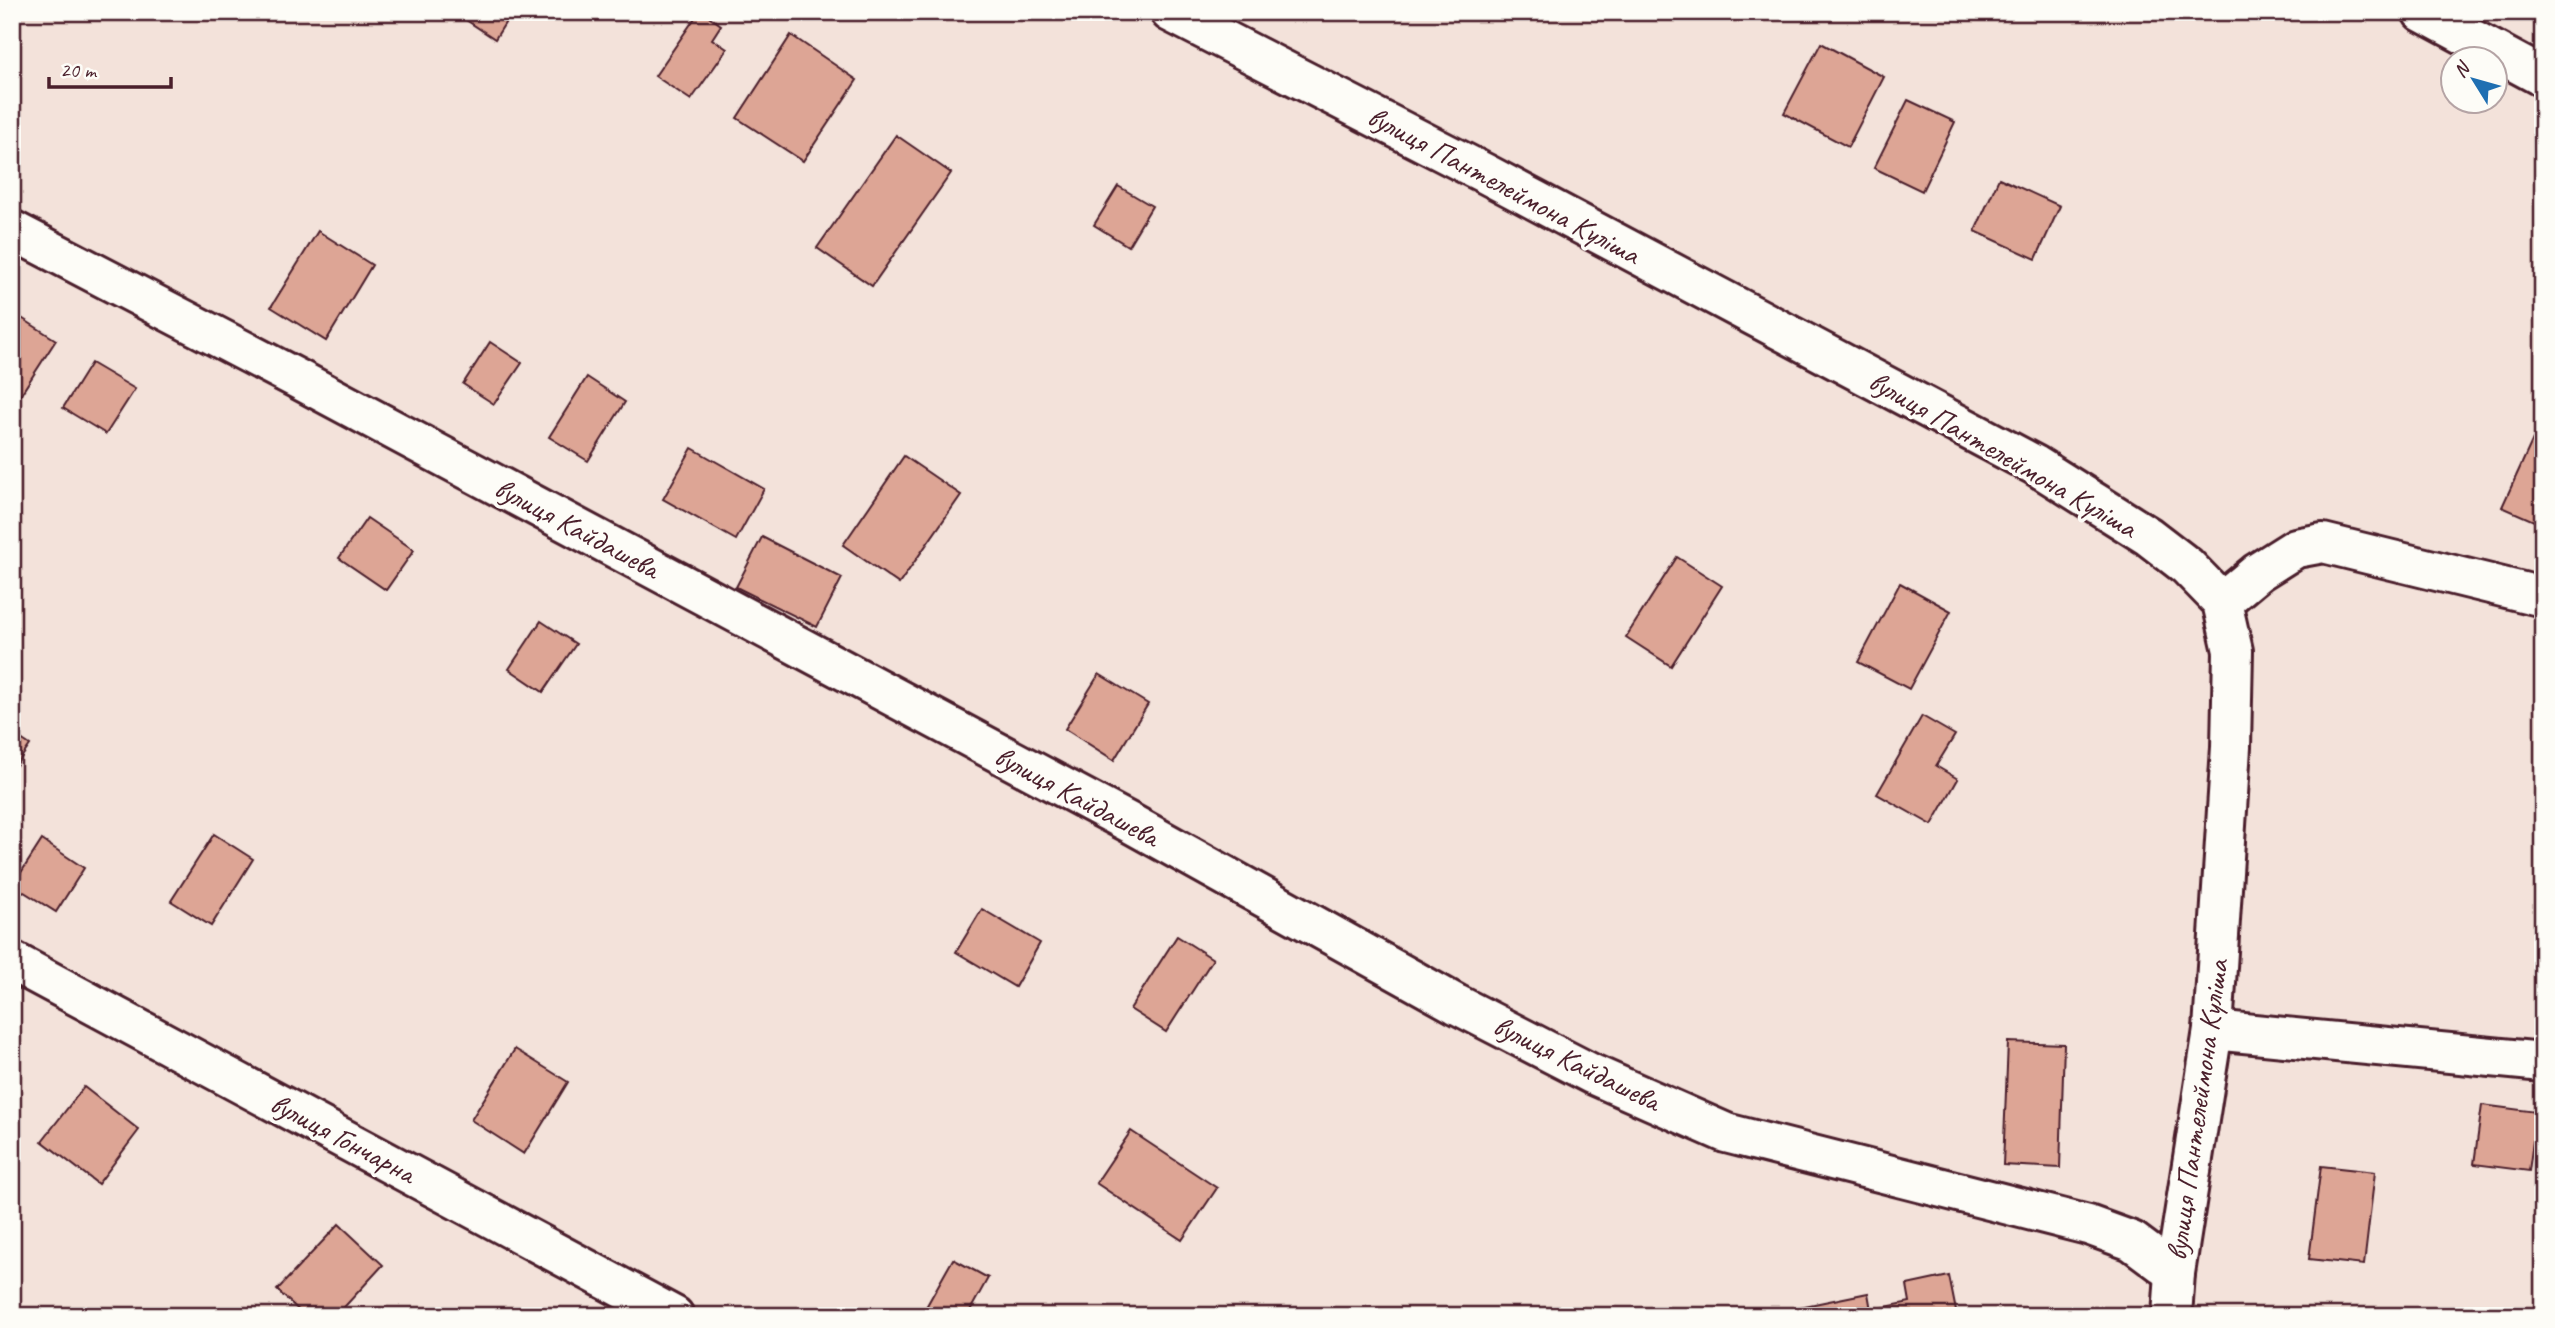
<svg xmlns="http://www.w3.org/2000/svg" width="2555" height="1328" viewBox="0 0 2555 1328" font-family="Caveat,sans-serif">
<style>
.building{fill:#dda595;stroke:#4a1f2b;stroke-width:2}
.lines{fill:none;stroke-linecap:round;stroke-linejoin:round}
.minor-casing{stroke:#4a1f2b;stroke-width:44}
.minor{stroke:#fdfcf7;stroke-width:38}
.labels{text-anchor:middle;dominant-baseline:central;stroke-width:7;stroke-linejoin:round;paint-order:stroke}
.street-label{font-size:30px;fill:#4a1f2b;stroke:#fdfcf7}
</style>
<rect width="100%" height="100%" fill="#f3e2da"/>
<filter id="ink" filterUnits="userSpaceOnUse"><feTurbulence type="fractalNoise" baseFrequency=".0143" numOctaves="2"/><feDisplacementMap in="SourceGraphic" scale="14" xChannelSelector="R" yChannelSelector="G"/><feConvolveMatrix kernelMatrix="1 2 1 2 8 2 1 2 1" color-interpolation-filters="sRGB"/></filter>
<g filter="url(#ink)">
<g class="building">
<polygon points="454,12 512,12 495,39"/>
<polygon points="699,12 703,12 721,25 712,39 727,49 691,100 655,76"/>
<polygon points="791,35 857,80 803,161 737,118"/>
<polygon points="1821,43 1884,77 1848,147 1784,113"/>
<polygon points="1908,100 1955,122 1922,191 1874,168"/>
<polygon points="896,135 951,173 872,286 817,248"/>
<polygon points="1999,178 2060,206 2036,259 1975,231"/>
<polygon points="1118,186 1152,206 1128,246 1094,225"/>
<polygon points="318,231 372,265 326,341 271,307"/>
<polygon points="20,317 56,340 12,408 12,329"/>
<polygon points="490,342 522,363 494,404 463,384"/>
<polygon points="91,363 135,389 106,434 63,408"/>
<polygon points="587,377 625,402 588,461 549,437"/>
<polygon points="2533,439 2543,443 2543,525 2502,507"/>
<polygon points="692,448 764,489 736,540 663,499"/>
<polygon points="904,456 961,495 899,584 843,545"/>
<polygon points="367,518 414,550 386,590 339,558"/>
<polygon points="762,537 842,578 817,627 736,587"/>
<polygon points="1677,557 1722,586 1671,666 1626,637"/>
<polygon points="1900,583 1951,611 1909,689 1858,662"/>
<polygon points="541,621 576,644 543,692 509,669"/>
<polygon points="1099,674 1148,704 1114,760 1065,729"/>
<polygon points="1922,716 1955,735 1936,766 1958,779 1932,825 1877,794"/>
<polygon points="12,733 30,745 12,771"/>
<polygon points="214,834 253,859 211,926 171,901"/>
<polygon points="42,840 84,868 56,912 13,885"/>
<polygon points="982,909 1040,943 1015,987 956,952"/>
<polygon points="1177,936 1213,959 1166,1032 1130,1009"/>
<polygon points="2008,1042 2064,1044 2060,1168 2003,1165"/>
<polygon points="515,1049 568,1082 524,1154 471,1120"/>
<polygon points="84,1087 139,1130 98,1184 42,1141"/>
<polygon points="2482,1105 2537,1112 2529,1171 2474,1164"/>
<polygon points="1131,1131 1217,1188 1182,1240 1096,1183"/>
<polygon points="2321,1166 2375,1172 2364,1265 2309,1259"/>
<polygon points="339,1224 383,1265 336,1316 305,1316 277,1290"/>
<polygon points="953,1259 988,1278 967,1316 921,1316"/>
<polygon points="1949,1276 1957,1316 1786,1316 1785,1310 1868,1293 1871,1310 1910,1302 1907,1285"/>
</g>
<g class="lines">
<defs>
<g id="minor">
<polyline points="1170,12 1486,174 2035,465 2148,536 2187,566 2222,602 2233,651 2231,747 2213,1030 2175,1273 2172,1316"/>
<polyline points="2422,12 2543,77"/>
<polyline points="12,230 298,379 1132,824 1456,1004 1592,1074 1726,1133 2088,1225 2132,1241 2175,1273"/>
<polyline points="2222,602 2258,572 2296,548 2323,543 2543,597"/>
<polyline points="12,961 674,1316"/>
<polyline points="2213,1030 2543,1062"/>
</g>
</defs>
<use href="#minor" class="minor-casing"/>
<use href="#minor" class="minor"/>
</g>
</g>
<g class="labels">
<g class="street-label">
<text transform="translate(1504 185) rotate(28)">вулиця Пантелеймона Куліша</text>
<text transform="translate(2003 454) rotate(30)">вулиця Пантелеймона Куліша</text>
<text transform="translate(577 528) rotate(28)">вулиця Кайдашева</text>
<text transform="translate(1077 796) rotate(28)">вулиця Кайдашева</text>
<text transform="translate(1577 1063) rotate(26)">вулиця Кайдашева</text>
<text transform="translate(2197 1110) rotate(-82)">вулиця Пантелеймона Куліша</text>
<text transform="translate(343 1138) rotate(28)">вулиця Гончарна</text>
</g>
</g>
<rect width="2555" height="1328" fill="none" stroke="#fdfcf7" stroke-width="42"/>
<rect x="21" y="21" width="2513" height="1286" fill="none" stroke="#4a1f2b" stroke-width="2.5" filter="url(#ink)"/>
<g transform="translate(2474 80) rotate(307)"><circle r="33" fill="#fdfcf7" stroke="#b5a4a5" stroke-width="2"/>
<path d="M0-5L12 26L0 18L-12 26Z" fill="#1f6fb2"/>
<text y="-10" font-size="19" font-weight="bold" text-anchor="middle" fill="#4a1f2b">N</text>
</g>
<path d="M49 77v10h122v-10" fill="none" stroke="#4a1f2b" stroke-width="3.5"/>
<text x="60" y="77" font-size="21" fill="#4a1f2b" stroke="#fdfcf7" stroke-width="5" paint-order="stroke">20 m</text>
</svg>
